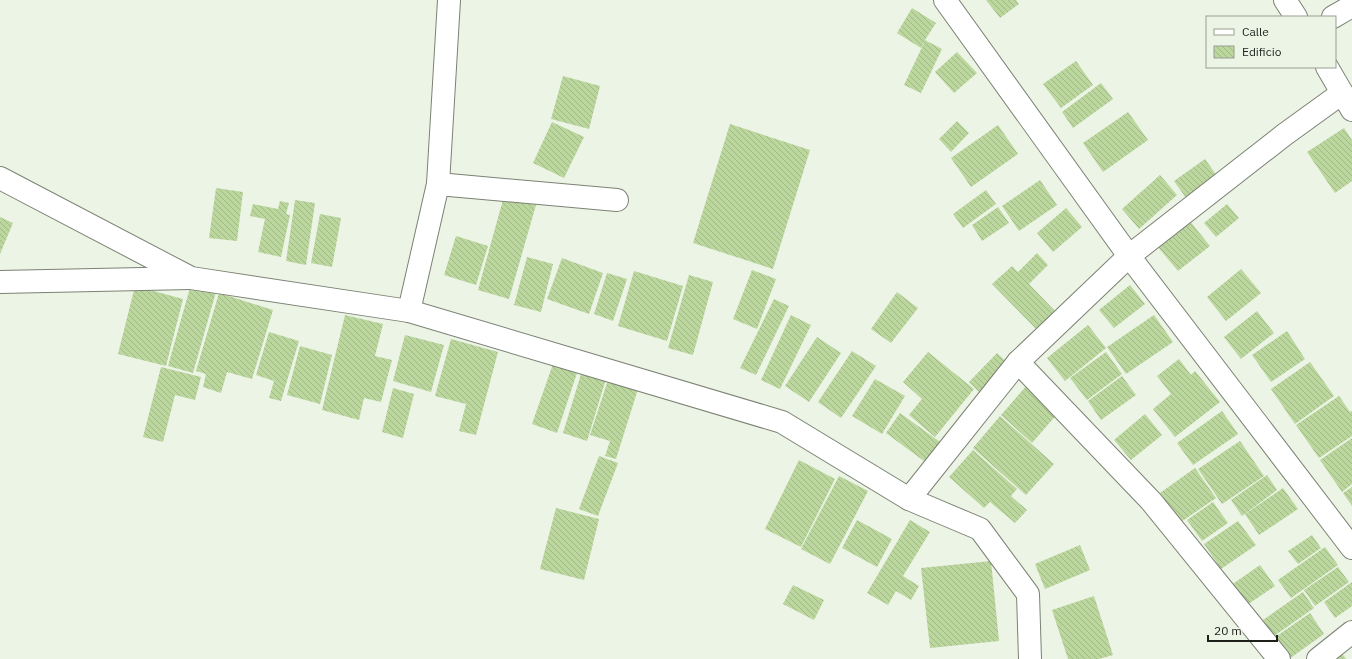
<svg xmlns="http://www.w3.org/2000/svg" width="1352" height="659" viewBox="0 0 1352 659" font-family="'IBM Plex Sans',sans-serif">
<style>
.building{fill:url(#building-back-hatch)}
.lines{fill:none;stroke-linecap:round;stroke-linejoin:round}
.street-casing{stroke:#7b8274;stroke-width:24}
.street{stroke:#fff;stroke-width:22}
</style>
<defs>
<pattern id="building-back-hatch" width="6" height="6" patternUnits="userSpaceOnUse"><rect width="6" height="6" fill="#bbd79e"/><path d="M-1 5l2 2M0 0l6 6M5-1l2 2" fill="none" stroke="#a0b888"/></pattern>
</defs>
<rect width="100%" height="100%" fill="#ecf4e5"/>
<g class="building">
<polygon points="986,0 1016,0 1019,4 1000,18"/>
<polygon points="912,8 936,23 925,40 942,49 921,93 904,85 925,41 921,48 897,33"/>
<polygon points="957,52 977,73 954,93 935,72"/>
<polygon points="1076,61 1093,85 1061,108 1043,84"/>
<polygon points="563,76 600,86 589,129 551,119"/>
<polygon points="1101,83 1113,99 1073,128 1062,112"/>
<polygon points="1128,112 1148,140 1103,172 1083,143"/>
<polygon points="957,121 969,133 951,152 939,139"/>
<polygon points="552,122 584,137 564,178 533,163"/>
<polygon points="730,124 810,150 773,269 693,243"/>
<polygon points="998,125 1018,154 971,187 951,158"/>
<polygon points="1344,128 1352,140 1352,181 1335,193 1307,152"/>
<polygon points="1205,159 1217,176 1186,198 1174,181"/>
<polygon points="1160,175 1177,195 1139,229 1122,209"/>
<polygon points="1040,180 1057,205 1019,231 1002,206"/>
<polygon points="216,188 243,192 237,241 209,238"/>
<polygon points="986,190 996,204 963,228 953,214"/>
<polygon points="504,196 536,205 509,299 478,290"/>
<polygon points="295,200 315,203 306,265 286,261"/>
<polygon points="280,201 289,203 286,214 290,215 281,257 258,252 265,219 250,216 253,204 278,209"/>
<polygon points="1227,204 1239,218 1216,237 1204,223"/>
<polygon points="998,207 1009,223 982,241 972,225"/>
<polygon points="1066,208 1082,227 1053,252 1037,233"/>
<polygon points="320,214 341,218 332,267 311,263"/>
<polygon points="0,217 13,223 0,254"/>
<polygon points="1189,220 1210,246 1178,271 1157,246"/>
<polygon points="456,236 488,246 476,285 444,275"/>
<polygon points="1037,253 1048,265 1029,284 1057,313 1038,331 992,284 1012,266 1018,272"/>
<polygon points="527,257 553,264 541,312 514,305"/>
<polygon points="562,258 603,273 589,314 547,299"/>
<polygon points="1241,269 1261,293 1226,321 1207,297"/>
<polygon points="752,270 776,279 757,329 733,319"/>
<polygon points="634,271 683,286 667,341 618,326"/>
<polygon points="607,273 627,279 613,321 594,314"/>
<polygon points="689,275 713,282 693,355 668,348"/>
<polygon points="191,284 216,292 193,373 168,366"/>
<polygon points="1130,285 1145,304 1114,328 1099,310"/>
<polygon points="135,286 183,299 166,366 118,354"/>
<polygon points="897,292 918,308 891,343 871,329"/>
<polygon points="219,293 273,310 252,379 227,372 221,393 203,387 206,374 196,371"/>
<polygon points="774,299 789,306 756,375 740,368"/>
<polygon points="1257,311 1274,333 1241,359 1224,337"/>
<polygon points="345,315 383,324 375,356 392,360 381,402 364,398 359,420 322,410"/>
<polygon points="791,315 811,325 780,389 761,380"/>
<polygon points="1154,315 1173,342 1126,374 1107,347"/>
<polygon points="1088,325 1106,348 1065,381 1047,358"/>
<polygon points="1287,331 1305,359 1271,382 1252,355"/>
<polygon points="269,332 299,341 281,401 269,398 274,381 256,375"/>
<polygon points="405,335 444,345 431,392 393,381"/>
<polygon points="817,337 841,353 809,402 785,386"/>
<polygon points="451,339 498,352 476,435 459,431 466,404 435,396"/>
<polygon points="300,346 332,355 320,404 287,395"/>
<polygon points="852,351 876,366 841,418 818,402"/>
<polygon points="928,352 974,389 935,437 909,415 922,399 903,382"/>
<polygon points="1106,352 1122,374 1087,400 1070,378"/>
<polygon points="997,353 1011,366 983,396 969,382"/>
<polygon points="555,358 579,367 557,433 532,424"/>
<polygon points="1179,359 1191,375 1195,371 1220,402 1175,437 1153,409 1171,394 1157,376"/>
<polygon points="1310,362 1334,396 1295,424 1271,389"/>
<polygon points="161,367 201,377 195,400 175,395 163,442 143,437"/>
<polygon points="582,371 606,379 587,441 563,433"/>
<polygon points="1122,376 1136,395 1101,420 1088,401"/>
<polygon points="875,379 905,396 882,434 852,416"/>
<polygon points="608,380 638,389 616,459 605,456 610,441 590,435"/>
<polygon points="1028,384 1059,412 1032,443 1001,415"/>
<polygon points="393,388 414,394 403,438 382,432"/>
<polygon points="1339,396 1350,412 1352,411 1352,436 1319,458 1296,425"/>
<polygon points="1222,411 1238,434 1193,465 1177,443"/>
<polygon points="900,413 943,444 928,464 886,433"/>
<polygon points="1145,414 1162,435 1131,460 1114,440"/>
<polygon points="1000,416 1054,464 1026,495 973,448"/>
<polygon points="1352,438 1352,484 1342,492 1320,460"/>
<polygon points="1240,441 1264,476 1222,504 1198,469"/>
<polygon points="973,450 1017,489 1011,496 1027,510 1015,523 990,502 984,508 949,477"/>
<polygon points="599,456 618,463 598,516 579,509"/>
<polygon points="799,460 835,479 801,547 765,529"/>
<polygon points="1195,468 1216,498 1181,522 1160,493"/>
<polygon points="1267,475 1277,490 1242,516 1231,500"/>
<polygon points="839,476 868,491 830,564 801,549"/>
<polygon points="1352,487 1352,506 1343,493"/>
<polygon points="1283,488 1298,509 1259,535 1245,514"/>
<polygon points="1213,502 1228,523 1202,541 1187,520"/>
<polygon points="556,508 599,519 584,580 540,569"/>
<polygon points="857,520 892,539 877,567 842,548"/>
<polygon points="910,520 930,532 903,576 919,586 911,600 896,591 888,605 867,593"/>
<polygon points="1238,521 1256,545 1221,569 1204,544"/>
<polygon points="1312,535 1321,548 1298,564 1288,551"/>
<polygon points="1080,545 1090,570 1045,589 1035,564"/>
<polygon points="1325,547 1338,565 1291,598 1278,580"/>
<polygon points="991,561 999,641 930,648 921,568"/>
<polygon points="1260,565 1275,586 1244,607 1230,586"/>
<polygon points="1338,567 1349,582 1315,606 1304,590"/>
<polygon points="1352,582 1352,606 1335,618 1324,602"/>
<polygon points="793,585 824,600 814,620 783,604"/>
<polygon points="1303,592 1314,608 1274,636 1263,620"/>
<polygon points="1094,596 1113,655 1099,659 1068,659 1052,610"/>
<polygon points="1310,613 1324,634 1289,659 1274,638"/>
<polygon points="1341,652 1346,659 1332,659"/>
</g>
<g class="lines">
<defs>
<g id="street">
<polyline points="945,0 1129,256 1352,548"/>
<polyline points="1285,0 1296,17"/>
<polyline points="1333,17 1352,6"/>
<polyline points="1327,67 1352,110"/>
<polyline points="0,178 191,278 409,311 782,422 909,499 980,529 1028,594 1030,659"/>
<polyline points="438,184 617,200"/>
<polyline points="0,282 190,278"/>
<polyline points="409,311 438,184 449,0"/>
<polyline points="1018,362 1151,501 1279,659"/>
<polyline points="909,499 1018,362 1129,256 1284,135 1342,93"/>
<polyline points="1318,659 1352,632"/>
</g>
</defs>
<use href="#street" class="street-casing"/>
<use href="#street" class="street"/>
</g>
<rect x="1206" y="16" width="130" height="52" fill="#ecf4e5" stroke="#999f94"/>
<rect x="1214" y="29" width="20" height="6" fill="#ffffff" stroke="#999f94"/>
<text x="1242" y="36" font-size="12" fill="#1d1f1a">Calle</text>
<rect x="1214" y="46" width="20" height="12" fill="url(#building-back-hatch)" stroke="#999f94"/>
<text x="1242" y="56" font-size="12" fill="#1d1f1a">Edificio</text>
<path d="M1208 635v6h69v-6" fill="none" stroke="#1d1f1a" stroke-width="2"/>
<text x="1214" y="635" font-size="12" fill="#1d1f1a" stroke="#ecf4e5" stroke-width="3" paint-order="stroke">20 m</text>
</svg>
